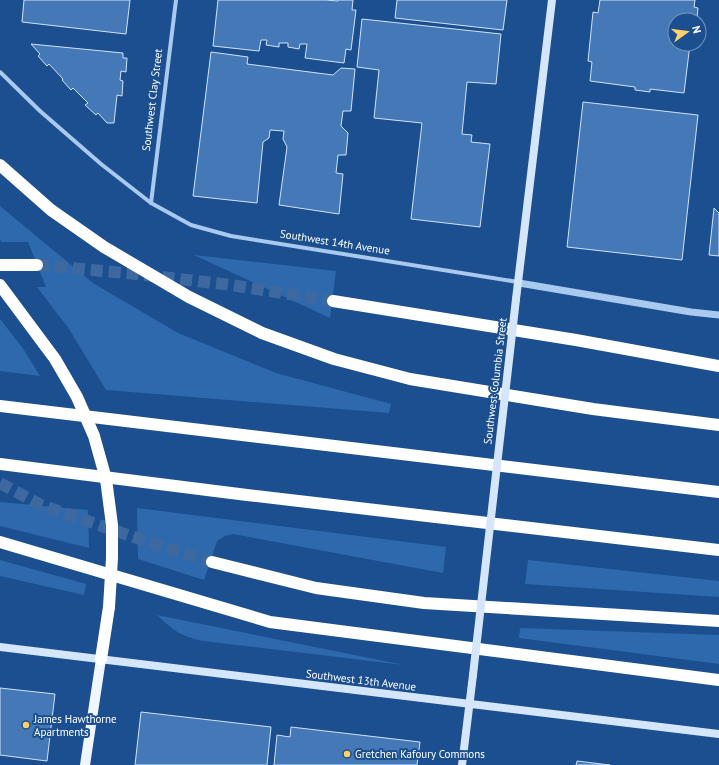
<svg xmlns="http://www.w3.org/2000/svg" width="719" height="765" viewBox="0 0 719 765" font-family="'PT Sans',sans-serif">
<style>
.green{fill:#2e69ad}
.building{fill:#4478b7;stroke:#cfe3fa}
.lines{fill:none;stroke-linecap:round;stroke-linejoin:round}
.motorway-tunnel{stroke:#3d69a0;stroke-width:12;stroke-dasharray:12 6;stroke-linecap:butt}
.minor{stroke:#a9c9ee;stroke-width:4}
.tertiary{stroke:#a9c9ee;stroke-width:7}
.secondary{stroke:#d6e6fa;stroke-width:8}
.primary{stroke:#f0f6ff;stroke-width:10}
.motorway{stroke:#fff;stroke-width:12}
.secondary-bridge{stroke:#d6e6fa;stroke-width:8}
.motorway-bridge{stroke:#fff;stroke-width:12}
.poi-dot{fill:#ffd166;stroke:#1b4f8f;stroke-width:1.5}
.labels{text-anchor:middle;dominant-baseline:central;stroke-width:4;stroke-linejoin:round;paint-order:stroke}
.street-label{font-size:11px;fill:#fff;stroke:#1b4f8f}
.poi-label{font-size:11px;fill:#fff;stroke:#1b4f8f;text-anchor:start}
</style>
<rect width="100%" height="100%" fill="#1b4f8f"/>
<g class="green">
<polygon points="0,206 93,283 178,333 276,373 391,404 389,413 106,390 69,329 37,287 46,287 28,242 2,242 0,240"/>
<polygon points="194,255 336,271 330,318"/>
<polygon points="0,319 22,347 40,376 0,371"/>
<polygon points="0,502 88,510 89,548 0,526"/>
<polygon points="137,508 446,547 443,573 233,534 225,536 217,541 204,580 138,559"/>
<polygon points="0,560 86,584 84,595 0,576"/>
<polygon points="528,560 719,581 719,597 525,584"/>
<path d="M157 615 404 665 203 641C180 636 174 631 157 615Z"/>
<polygon points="520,628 719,635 719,664 519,638"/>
</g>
<g class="building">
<polygon points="24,0 130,0 126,34 22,22"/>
<polygon points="218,0 326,0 338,1 338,0 353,0 352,10 356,10 351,50 346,49 344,63 305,58 307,44 300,44 299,49 288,47 288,43 279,43 279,47 266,45 267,40 261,40 259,51 213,46"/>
<polygon points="397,0 507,0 503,30 395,18"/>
<polygon points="600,0 695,0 694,7 698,8 697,20 675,20 675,44 690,44 684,93 650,89 650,92 635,90 635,87 590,81 592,62 588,61 593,12 598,13"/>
<polygon points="362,19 501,34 496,84 467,82 462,134 472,135 471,142 490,144 480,227 411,219 422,123 374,118 379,70 357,67"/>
<polygon points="31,44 123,53 123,58 127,58 126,72 121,71 120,80 123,81 122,96 117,95 114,123 107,123 98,113 96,115 85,105 88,103 73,88 71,90 62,80 63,79 49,64 47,66 38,56 40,54"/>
<polygon points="211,52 248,57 247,64 333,75 341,68 355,69 351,111 343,111 341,126 348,133 346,155 338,155 336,173 343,174 339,214 279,205 287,147 283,139 284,131 270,130 269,138 263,142 257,203 193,196"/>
<polygon points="583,102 698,115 682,260 567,247"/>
<polygon points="714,208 719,213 719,256 709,255"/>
<polygon points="0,688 55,694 47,761 0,755"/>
<polygon points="141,712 271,727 267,765 135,765"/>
<polygon points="291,727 420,742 417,765 274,765 277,735 290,737"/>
<polygon points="577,761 610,765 576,765"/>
</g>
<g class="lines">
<g class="motorway-tunnel">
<polyline points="37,265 136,274 231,285 333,301"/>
<polyline points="0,483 41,505 157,545 212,562"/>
</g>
<g class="minor">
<polyline points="0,72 40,111 101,164 151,203 191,225 231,236 518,282"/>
<polyline points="151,203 176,0"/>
</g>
<polyline class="tertiary" points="519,283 691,312 719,315"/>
<g class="secondary">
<polyline points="516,299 552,0"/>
<polyline points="0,647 719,734"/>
<polyline points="462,765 473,675"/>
</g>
<polyline class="primary" points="85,765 101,659"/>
<g class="motorway">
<polyline points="0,165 51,210 104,247 189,297 262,333 334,359 410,379 593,409 719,425"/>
<polyline points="0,265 37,265"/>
<polyline points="333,301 576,340 719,366"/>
<polyline points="0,406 719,492"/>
<polyline points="0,464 247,495 719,550"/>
<polyline points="0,542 270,622 719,680"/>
<polyline points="212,562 316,588 424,603 719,621"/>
<polyline points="101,659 109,607"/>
</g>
<polyline class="secondary-bridge" points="473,675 516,299"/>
<polyline class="motorway-bridge" points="0,285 55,359 77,397 94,436 106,479 112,525 112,558 109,607"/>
</g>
<g class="poi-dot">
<circle cx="26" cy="725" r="4"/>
<circle cx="347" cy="754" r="4"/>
</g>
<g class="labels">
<g class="street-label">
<text transform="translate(152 100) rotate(-83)">Southwest Clay Street</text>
<text transform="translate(335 242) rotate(9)">Southwest 14th Avenue</text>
<text transform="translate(495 381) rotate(-83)">Southwest Columbia Street</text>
<text transform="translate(361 680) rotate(7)">Southwest 13th Avenue</text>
</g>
<g class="poi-label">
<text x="34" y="719">James Hawthorne<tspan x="34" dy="13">Apartments</tspan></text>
<text x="355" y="754">Gretchen Kafoury Commons</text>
</g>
</g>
<g transform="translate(687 32) rotate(76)"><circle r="19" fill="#1b4f8f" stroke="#7695bc"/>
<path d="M0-3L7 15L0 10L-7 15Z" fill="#ffd166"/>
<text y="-6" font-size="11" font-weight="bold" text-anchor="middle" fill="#ffffff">N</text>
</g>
</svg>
